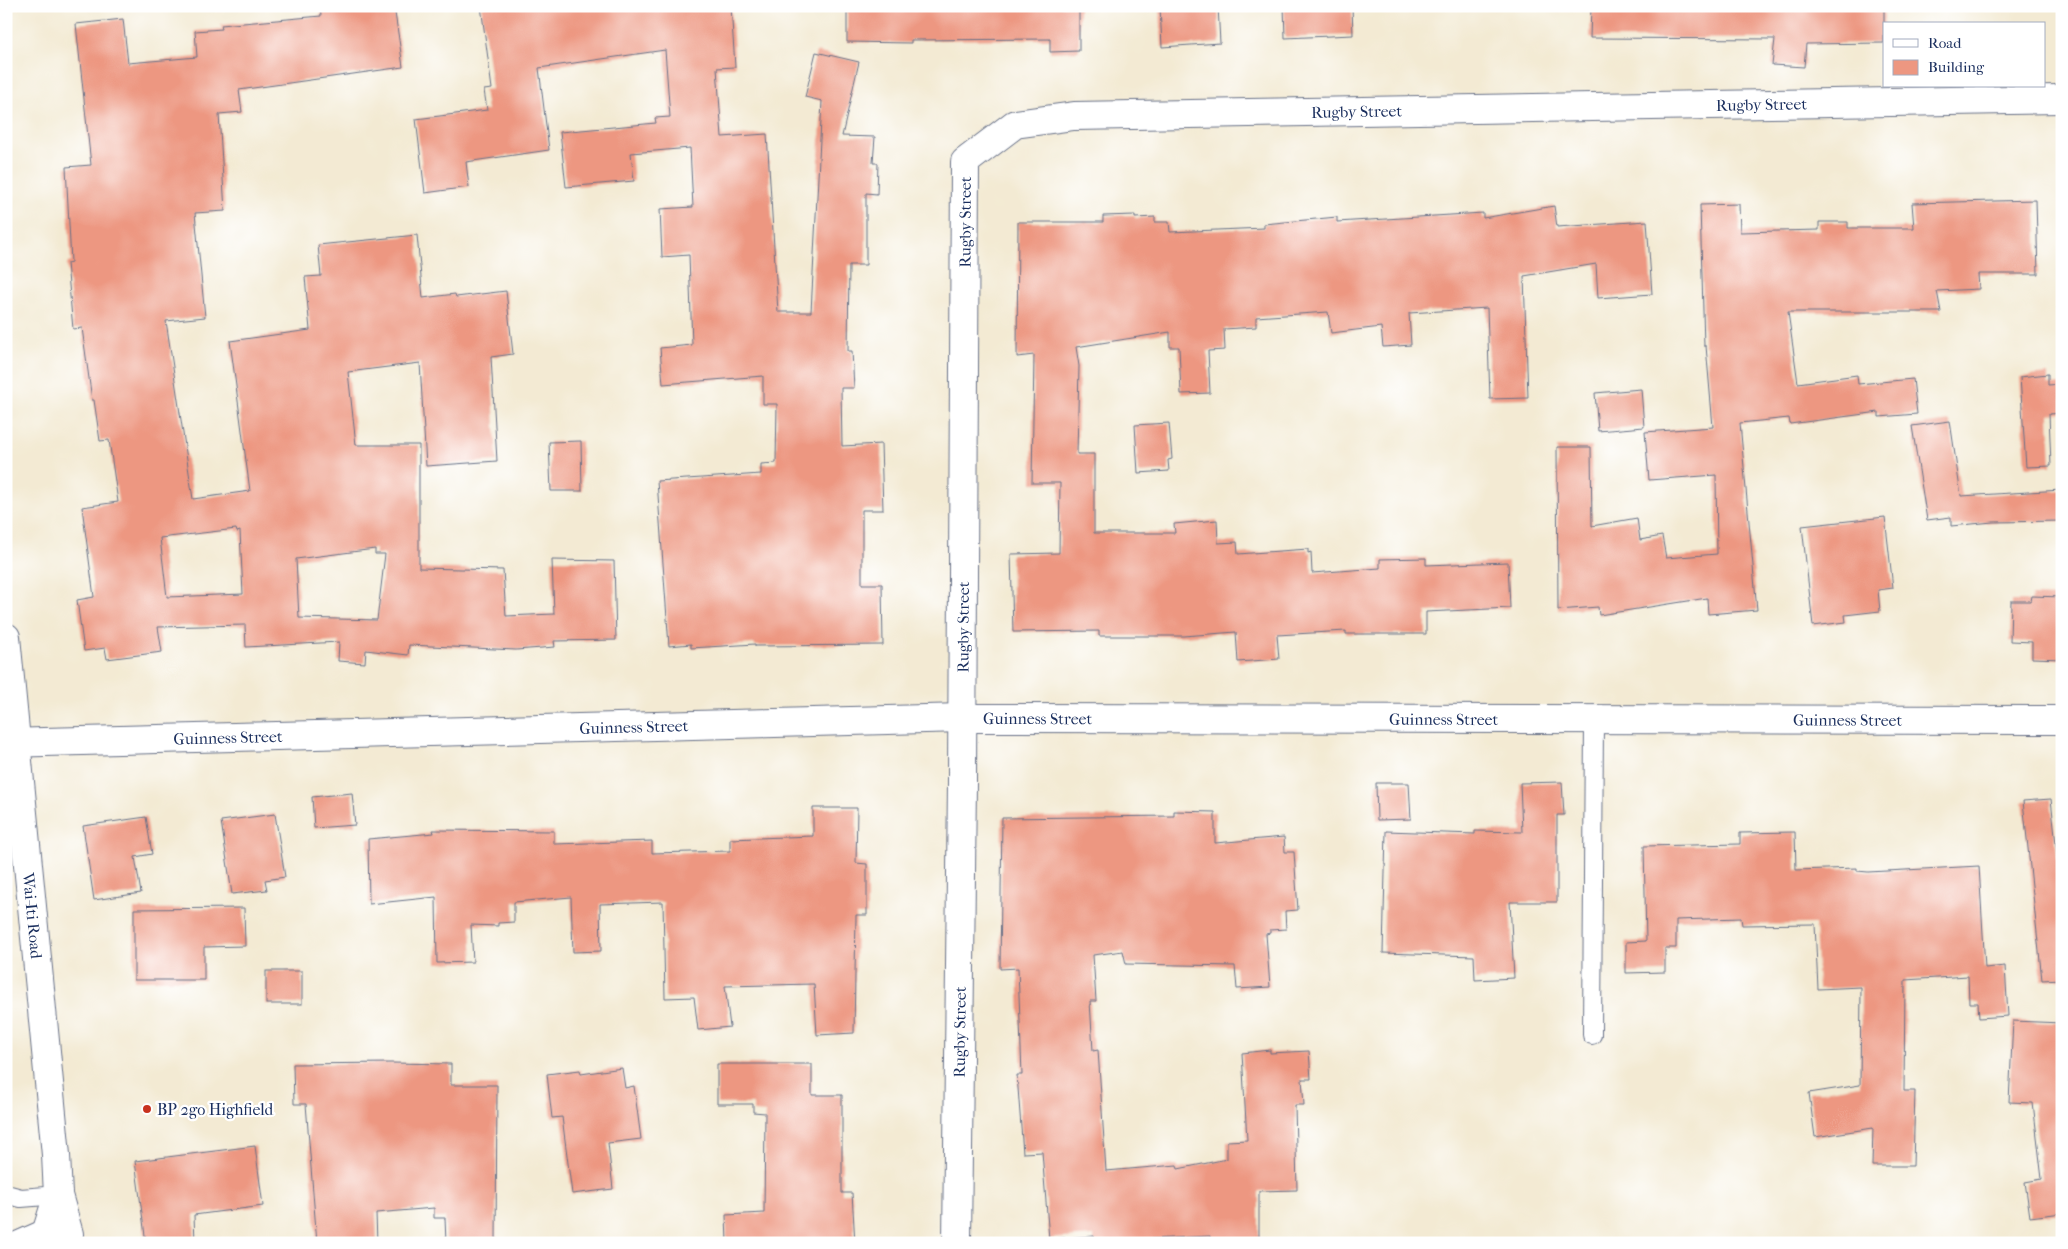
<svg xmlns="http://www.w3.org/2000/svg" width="2068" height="1249" viewBox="0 0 2068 1249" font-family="'IM FELL French Canon',serif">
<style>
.building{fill:#ed9781;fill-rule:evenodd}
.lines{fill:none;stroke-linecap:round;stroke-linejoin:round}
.service-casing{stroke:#677087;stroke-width:20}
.minor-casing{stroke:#677087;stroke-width:30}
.tertiary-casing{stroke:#677087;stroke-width:30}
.service{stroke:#fff;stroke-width:18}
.minor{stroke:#fff;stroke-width:28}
.tertiary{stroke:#fff;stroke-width:28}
.poi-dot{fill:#c8321e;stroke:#fff;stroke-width:2}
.labels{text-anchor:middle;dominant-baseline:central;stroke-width:4.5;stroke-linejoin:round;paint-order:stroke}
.street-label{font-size:16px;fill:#1b2f5e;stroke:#fff}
.poi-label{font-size:16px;fill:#1b2f5e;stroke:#fff;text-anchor:start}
</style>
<rect width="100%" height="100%" fill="#fff"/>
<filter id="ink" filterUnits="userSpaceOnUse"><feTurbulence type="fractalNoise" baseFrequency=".02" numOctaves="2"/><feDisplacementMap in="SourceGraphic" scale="10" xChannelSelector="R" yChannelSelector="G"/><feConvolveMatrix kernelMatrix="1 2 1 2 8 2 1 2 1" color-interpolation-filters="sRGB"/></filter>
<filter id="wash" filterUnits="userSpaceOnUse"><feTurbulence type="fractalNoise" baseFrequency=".0096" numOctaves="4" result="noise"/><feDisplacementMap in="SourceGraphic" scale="20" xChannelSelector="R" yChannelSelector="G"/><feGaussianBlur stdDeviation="1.12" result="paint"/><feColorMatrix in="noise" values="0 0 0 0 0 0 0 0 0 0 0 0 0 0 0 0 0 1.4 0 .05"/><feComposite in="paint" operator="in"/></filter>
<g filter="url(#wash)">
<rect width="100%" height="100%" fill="#f3ead3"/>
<g id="blocks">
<g class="building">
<path d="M320 6H394L403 67 239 90 242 112 219 114 225 211 195 213 205 317 166 321 193 499 250 491 230 341 310 330 305 277 321 276 318 245 417 235 423 298 455 294 456 297 506 291 513 354 491 357 497 461 426 466 420 363 348 372 356 445H419V568L503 570 506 616 554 614 552 560 614 561 616 640 554 641 555 647 516 650 409 645 408 655 366 650 365 663 338 661 339 642 246 647 245 625 158 627 162 652 107 659 105 648 84 651 77 600 94 597 82 507 118 502 109 440 100 441 94 400H92L82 328 73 329 67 263 71 262 66 167 91 165 76 24 123 19 128 63 197 57 195 31 222 29 221 25 321 16ZM236 529 237 532 240 531 243 594 167 597 160 538ZM375 549V554H385L377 620 299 618 296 559Z"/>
<polygon points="481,6 731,6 735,67 717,68 722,137 767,134 778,312 811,312 822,101 805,97 816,52 859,62 842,136 875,137 873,163 878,163 877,194 866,193 866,265 849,265 848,351 852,351 854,388 841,388 842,446 881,444 883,510 862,510 862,584 882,584 883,645 755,646 755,644 691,648 691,644 669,646 657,481 761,474 761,464 776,463 777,404 763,404 763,376 663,384 660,348 692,345 689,255 662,257 660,209 693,207 690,148 631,153 634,181 566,187 560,132 656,123 655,118 670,117 665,50 539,68 549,150 466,162 469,187 425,193 416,119 487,110 484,90 492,89"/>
<polygon points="847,6 1079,6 1079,51 1050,52 1050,39 911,40 911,43 847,42"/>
<polygon points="1160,6 1218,6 1220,43 1162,47"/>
<polygon points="1284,6 1352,6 1353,35 1285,38"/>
<polygon points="1591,6 1884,6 1884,43 1806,44 1804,67 1772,65 1775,39 1590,38"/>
<polygon points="2036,200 2038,274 1978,274 1979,289 1937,291 1941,312 1788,312 1798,383 1857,375 1858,384 1913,379 1917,414 1879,417 1879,412 1790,424 1789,418 1740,423 1757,610 1708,614 1707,598 1599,615 1598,607 1558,610 1557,447 1591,447 1592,526 1637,518 1640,540 1662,536 1666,558 1717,554 1716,475 1649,480 1645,432 1713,427 1706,346 1704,346 1700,205 1739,204 1740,232 1819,230 1819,222 1848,222 1848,228 1914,228 1912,203"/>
<polygon points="1554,206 1557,227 1647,221 1652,294 1598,298 1596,264 1524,276 1528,398 1490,399 1487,308 1409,313 1411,345 1383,347 1381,327 1331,333 1328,312 1256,317 1256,327 1224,329 1225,350 1208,351 1210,393 1181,394 1179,347 1170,347 1170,332 1076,347 1079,366 1077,454 1094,454 1094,533 1175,533 1174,524 1217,520 1218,543 1237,542 1238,554 1308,549 1308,553 1311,552 1312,573 1380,568 1380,559 1426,558 1426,565 1508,562 1510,608 1426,612 1426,634 1346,634 1346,631 1277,635 1279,659 1238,662 1236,632 1184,636 1099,636 1099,631 1013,632 1011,554 1059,553 1060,483 1032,483 1034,355 1017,357 1018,222 1103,222 1103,216 1135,215 1135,218 1155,217 1155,222 1169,222 1170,232 1264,228 1264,224 1337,217 1337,222 1483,213 1483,218"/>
<polygon points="2048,374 2048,385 2062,384 2062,413 2049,414 2051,466 2026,467 2020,377"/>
<polygon points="1641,389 1644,427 1598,431 1595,393"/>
<polygon points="1950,421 1961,496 2062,490 2062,521 1993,522 1951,526 1951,517 1927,520 1912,426"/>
<polygon points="1169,423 1172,459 1168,460 1169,471 1138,473 1135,425"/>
<polygon points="581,441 582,491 551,491 549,442"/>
<polygon points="1885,517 1893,588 1878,590 1880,611 1845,615 1846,622 1813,626 1802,526"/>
<polygon points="2032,596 2062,597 2062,659 2032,658 2032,642 2010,641 2011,601 2031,601"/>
<polygon points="1562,782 1564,815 1557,815 1557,902 1510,902 1514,978 1475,980 1474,956 1383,953 1386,831 1475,834 1475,831 1522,832 1520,783"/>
<polygon points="1376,783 1409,783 1411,819 1377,820"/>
<polygon points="352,793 355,825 314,828 312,797"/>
<polygon points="2051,799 2058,862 2062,861 2062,979 2042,980 2023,801"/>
<polygon points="813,808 857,808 856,863 867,864 867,915 856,915 854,1033 817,1035 814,984 725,986 730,1027 698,1030 694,997 665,998 663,902 600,904 601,951 573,952 571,897 514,902 514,922 498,923 498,926 471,925 473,962 437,963 436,897 369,904 368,839 434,833 433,830 554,831 554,844 652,841 652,853 730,851 730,839 813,836"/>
<polygon points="1174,811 1215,812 1215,843 1284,837 1285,852 1294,852 1298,910 1285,911 1286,929 1270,930 1270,933 1266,934 1270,987 1237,989 1235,966 1126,964 1123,951 1093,955 1096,1001 1090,1001 1093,1051 1098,1050 1106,1171 1177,1165 1178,1169 1227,1159 1227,1141 1247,1140 1242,1053 1270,1050 1270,1053 1309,1051 1311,1079 1302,1079 1304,1105 1295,1105 1297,1190 1259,1191 1259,1243 1210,1243 1210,1236 1094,1242 1094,1236 1049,1239 1042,1152 1023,1153 1017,1075 1022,1075 1018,968 1000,969 1002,818 1174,816"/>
<polygon points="275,814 285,877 265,880 267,890 232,894 221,821"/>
<polygon points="146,817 152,854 135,857 141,893 94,900 83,826"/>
<polygon points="1795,832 1796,870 1857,868 1857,871 1868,872 1979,866 1985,968 2005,966 2008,1016 1979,1018 1978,1003 1969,1003 1968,976 1905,980 1904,1091 1915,1091 1913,1166 1872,1166 1873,1128 1815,1137 1809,1093 1860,1085 1861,987 1818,989 1815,924 1742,925 1741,918 1676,920 1676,948 1665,948 1665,972 1626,973 1626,942 1646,941 1644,846 1740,844 1740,833"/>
<polygon points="244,908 245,946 204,947 204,980 134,980 134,909"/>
<rect x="266" y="971" width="36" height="33"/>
<polygon points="2013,1021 2062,1023 2062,1213 2030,1217 2025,1182 2042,1179 2033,1103 2009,1102"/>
<polygon points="391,1063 451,1064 451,1085 497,1085 496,1243 446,1243 445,1218 434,1218 434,1208 376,1213 377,1243 317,1243 306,1104 294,1104 293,1064"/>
<polygon points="717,1064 812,1064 812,1095 842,1095 842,1193 852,1193 855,1243 727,1243 726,1215 764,1213 765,1113 753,1112 753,1104 717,1104"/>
<polygon points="622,1068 625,1088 634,1086 641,1139 608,1143 613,1189 572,1194 562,1117 552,1118 547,1074 580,1070 581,1074"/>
<polygon points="255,1146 263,1206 194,1215 195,1243 146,1243 135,1161"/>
</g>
</g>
</g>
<g filter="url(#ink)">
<use href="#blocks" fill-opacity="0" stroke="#677087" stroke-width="1"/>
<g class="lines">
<defs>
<g id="service">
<polyline points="1592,1035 1594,719"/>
<polyline points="6,1194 21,1198 58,1195"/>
<polyline points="12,1243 48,1227"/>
</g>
<g id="minor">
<path id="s1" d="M6 743 963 718 2062 720"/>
<path id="s2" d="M957 1243 962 782 965 162 1015 124 1074 116 2062 99"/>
</g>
<g id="tertiary">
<path id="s3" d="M6 637 56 1155 58 1195 69 1234 68 1243"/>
<polyline points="43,1243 58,1195"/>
</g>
</defs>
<use href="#service" class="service-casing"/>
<use href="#minor" class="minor-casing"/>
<use href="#tertiary" class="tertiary-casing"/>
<use href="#service" class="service"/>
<use href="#minor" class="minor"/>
<use href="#tertiary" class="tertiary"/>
</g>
</g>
<circle class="poi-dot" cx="147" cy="1109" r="5"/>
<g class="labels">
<g class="street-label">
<text stroke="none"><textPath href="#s2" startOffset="1891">Rugby Street</textPath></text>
<text stroke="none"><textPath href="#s2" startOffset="1486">Rugby Street</textPath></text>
<text stroke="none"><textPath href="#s2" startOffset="1021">Rugby Street</textPath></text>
<text stroke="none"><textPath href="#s2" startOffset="616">Rugby Street</textPath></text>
<text stroke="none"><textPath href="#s1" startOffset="1032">Guinness Street</textPath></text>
<text stroke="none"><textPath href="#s1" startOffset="1438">Guinness Street</textPath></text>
<text stroke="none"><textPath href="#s1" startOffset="1842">Guinness Street</textPath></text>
<text stroke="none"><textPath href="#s1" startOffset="628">Guinness Street</textPath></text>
<text stroke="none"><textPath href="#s1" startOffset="222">Guinness Street</textPath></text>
<text stroke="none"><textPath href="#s3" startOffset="280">Wai-Iti Road</textPath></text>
<text stroke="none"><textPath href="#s2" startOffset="211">Rugby Street</textPath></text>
</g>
<g class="poi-label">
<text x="157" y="1109">BP 2go Highfield</text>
</g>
</g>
<rect width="2068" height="1249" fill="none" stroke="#fff" stroke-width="25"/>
<rect x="1883" y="22" width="162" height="65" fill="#ffffff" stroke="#a4acbf"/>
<rect x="1893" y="39" width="25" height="8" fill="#ffffff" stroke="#a4acbf"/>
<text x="1928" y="48" font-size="15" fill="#1b2f5e">Road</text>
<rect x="1893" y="60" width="25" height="15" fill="#ed9781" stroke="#a4acbf"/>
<text x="1928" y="72" font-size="15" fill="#1b2f5e">Building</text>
</svg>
